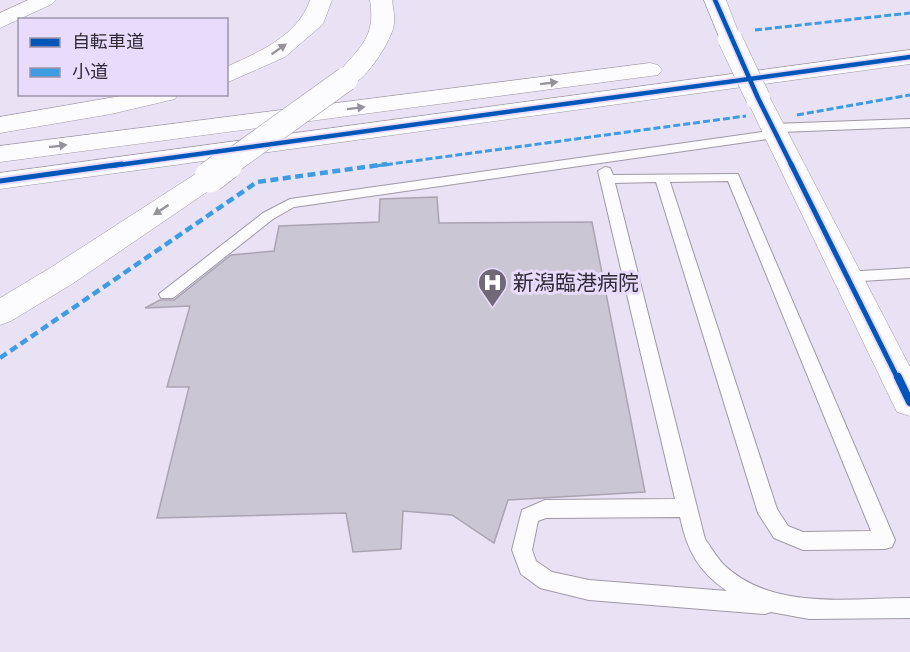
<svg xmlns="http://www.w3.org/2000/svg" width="910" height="652" viewBox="0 0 910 652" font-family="'PT Sans','Noto Sans JP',sans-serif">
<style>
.building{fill:#cbc6d4;stroke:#aaa4b2;stroke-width:1.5}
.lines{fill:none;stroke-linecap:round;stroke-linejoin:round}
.service-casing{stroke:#9f99a6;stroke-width:2}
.minor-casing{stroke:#9f99a6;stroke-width:1}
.tertiary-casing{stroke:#9f99a6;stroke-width:1}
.service{fill:#fcfbfd;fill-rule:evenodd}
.minor{fill:#fcfbfd;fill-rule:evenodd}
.tertiary{fill:#fcfbfd;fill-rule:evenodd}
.minor-bridge-casing{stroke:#9f99a6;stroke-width:25;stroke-linecap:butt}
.tertiary-bridge-far1-casing{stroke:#9f99a6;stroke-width:25;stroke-linecap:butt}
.tertiary-bridge-casing{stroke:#9f99a6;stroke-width:32;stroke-linecap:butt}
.minor-bridge{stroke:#fcfbfd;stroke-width:24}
.tertiary-bridge-far1{stroke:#fcfbfd;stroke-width:24}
.tertiary-bridge{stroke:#fcfbfd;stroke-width:31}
.quiet-far1{stroke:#3d9ce2;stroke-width:3;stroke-dasharray:7 3;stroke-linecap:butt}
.quiet{stroke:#3d9ce2;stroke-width:4.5;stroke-dasharray:8 4.5;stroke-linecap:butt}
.cycleway-far2-casing{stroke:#e8dbfb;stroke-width:8}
.cycleway-far1-casing{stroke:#e8dbfb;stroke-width:9}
.cycleway-casing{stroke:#e8dbfb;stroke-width:11}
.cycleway-far2{stroke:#0057b8;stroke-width:4.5}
.cycleway-far1{stroke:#0057b8;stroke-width:5}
.cycleway{stroke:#0057b8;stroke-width:8}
.oneway{fill:#96929a}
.labels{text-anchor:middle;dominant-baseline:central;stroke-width:6;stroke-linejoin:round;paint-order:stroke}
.poi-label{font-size:21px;fill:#2f2a36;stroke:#e8dbfb;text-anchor:start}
</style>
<rect width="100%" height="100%" fill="#e9e2f4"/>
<polygon class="building" points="437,197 439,223 592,222 645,492 508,500 494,543 452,515 403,511 401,549 353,552 346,513 157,518 189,387 167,387 190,306 145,308 160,300 174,300 231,255 274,251 279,226 379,222 380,199"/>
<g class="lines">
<defs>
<g id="service">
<polygon points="910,119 910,127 780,132 780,137 775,138 294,207 273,219 173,298 161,298 159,294 263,213 290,199 769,131 766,128 772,124"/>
<path d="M605 167 610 168 613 175 738 174 895 540 892 547 885 549 803 550 774 538 758 513 656 182 615 183 705 539C711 547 717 558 724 565 773 611 849 598 910 598V618L809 619 771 612 765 614 589 600 540 588 521 574 512 550 522 510 545 500 675 499 598 171ZM728 181 871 531 803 532 788 526 777 509 670 182ZM680 517C687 550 698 571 727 591L589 580 552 572 536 561 532 550 538 521 546 518Z"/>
<polygon points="910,268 910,278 846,282 840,281 838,277 840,273 846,272"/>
</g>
<polygon id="minor" points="704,0 726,0 741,39 738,44 730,46 722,44"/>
<g id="tertiary">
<polygon points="28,0 56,0 52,4 0,28 0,13"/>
<path d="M310 0H332L323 24 285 57 226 83V67C259 52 298 36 310 0Z"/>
<path d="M370 0H392C393 8 395 16 394 24 392 40 367 79 351 85 346 87 343 85 338 84L334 79C355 49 377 42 370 0Z"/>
<polygon points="910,50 910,64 0,189 0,173"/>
<polygon points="650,63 658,65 662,70 658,75 0,162 0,146"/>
<polygon points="758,91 767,93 770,98 910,367 910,416 897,412 892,402 746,98 749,93"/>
<polygon points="132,94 178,94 175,99 111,114 0,133 0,117"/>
<polygon points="210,169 220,171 224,177 220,183 72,284 11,321 0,325 0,298 50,268 200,171"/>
</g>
</defs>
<use href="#service" class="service-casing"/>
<use href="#minor" class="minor-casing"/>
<use href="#tertiary" class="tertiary-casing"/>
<use href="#service" class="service"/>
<use href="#minor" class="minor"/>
<use href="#tertiary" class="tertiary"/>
<defs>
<polyline id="minor-bridge" points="730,39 758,98"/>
<polyline id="tertiary-bridge-far1" points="225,166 346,79"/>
<polyline id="tertiary-bridge" points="210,177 227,164"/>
</defs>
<use href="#minor-bridge" class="minor-bridge-casing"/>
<use href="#tertiary-bridge-far1" class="tertiary-bridge-far1-casing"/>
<use href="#tertiary-bridge" class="tertiary-bridge-casing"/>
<use href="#minor-bridge" class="minor-bridge"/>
<use href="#tertiary-bridge-far1" class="tertiary-bridge-far1"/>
<use href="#tertiary-bridge" class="tertiary-bridge"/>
<g class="quiet-far1">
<polyline points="755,30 910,13"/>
<polyline points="797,115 910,95"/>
<polyline points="376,166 746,116"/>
</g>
<polyline class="quiet" points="0,358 257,182 387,164"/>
<defs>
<g id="cycleway-far2">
<polyline points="715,0 758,98 792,166"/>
<polyline points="111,166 910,57"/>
</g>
<g id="cycleway-far1">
<polyline points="791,164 898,379"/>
<polyline points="0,181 122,164"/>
</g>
<polyline id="cycleway" points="898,377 910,402"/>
</defs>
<use href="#cycleway-far2" class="cycleway-far2-casing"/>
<use href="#cycleway-far1" class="cycleway-far1-casing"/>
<use href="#cycleway" class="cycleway-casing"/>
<use href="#cycleway-far2" class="cycleway-far2"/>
<use href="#cycleway-far1" class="cycleway-far1"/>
<use href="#cycleway" class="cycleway"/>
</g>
<defs><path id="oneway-solid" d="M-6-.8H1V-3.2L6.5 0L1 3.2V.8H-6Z" transform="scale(1.5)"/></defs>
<g class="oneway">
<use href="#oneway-solid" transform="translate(279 49) rotate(-35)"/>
<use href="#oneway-solid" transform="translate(549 83) rotate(-7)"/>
<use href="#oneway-solid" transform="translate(356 108) rotate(-7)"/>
<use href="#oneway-solid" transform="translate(58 146) rotate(-7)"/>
<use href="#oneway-solid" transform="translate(161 210) rotate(147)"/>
</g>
<defs>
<symbol id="hospital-pin" viewBox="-11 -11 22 30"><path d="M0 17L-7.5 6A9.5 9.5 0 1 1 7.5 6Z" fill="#706a78" stroke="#e8dbfb"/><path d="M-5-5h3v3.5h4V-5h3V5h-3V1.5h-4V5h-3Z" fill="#fff"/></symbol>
</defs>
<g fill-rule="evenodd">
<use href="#hospital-pin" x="476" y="266" width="33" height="45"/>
</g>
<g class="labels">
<g class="poi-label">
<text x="513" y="282">新潟臨港病院</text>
</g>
</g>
<rect x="18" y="18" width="210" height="78" fill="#e8dbfb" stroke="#9e94ac" stroke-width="1.5"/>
<rect x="30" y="38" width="30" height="9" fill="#0057b8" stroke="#9e94ac" stroke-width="1.5"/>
<text x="72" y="48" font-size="18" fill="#2f2a36">自転車道</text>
<rect x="30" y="68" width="30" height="9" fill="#3d9ce2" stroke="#9e94ac" stroke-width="1.5"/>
<text x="72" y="78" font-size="18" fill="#2f2a36">小道</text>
</svg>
